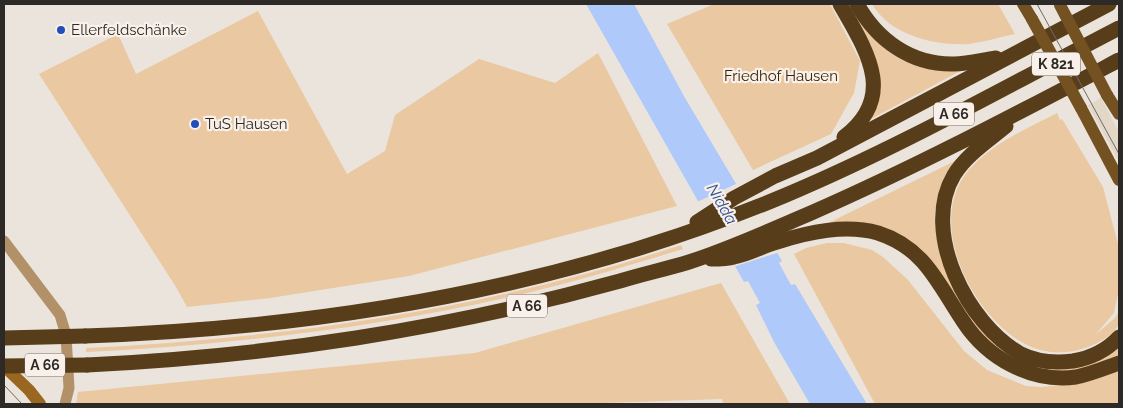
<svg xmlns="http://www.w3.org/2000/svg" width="1123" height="408" viewBox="0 0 1123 408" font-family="Raleway,sans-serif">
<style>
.built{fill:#e3d7c8}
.green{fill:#e9c8a2}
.water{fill:#afc9fb}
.pier{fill:#ebe4dc}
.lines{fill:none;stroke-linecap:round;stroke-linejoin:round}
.minor{stroke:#b39168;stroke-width:11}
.secondary{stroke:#99671f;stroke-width:12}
.primary{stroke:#745121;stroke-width:12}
.motorway{stroke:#573d1a;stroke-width:15}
.tram{stroke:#6f6b66;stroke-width:1}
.primary-bridge{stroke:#745121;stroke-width:12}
.motorway-bridge{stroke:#573d1a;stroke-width:15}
.poi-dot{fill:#214ebc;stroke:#f9f1e9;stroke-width:2}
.labels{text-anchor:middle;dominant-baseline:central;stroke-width:4.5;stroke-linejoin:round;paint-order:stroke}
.shield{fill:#f9f1e9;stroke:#6a6560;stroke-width:1}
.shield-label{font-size:14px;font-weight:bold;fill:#2c2926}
.poi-label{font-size:15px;fill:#2c2926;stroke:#f9f1e9;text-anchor:start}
.park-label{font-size:15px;fill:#382409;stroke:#f9f1e9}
.water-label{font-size:16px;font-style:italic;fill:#31529b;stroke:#f9f1e9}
</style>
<rect width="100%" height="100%" fill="#ebe4dc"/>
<polygon class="built" points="1101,98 1119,132 1119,162 1088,105"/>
<g class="green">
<polygon points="714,4 830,4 860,61 854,93 831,134 753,170 667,24"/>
<path d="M847 4H850C860 17 869 33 881 45 903 67 934 71 964 69L869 120 879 70 870 44Z"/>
<path d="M872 4H998L1015 34C1000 37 984 42 969 44 934 46 890 35 872 4Z"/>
<polygon points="258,11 347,174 385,151 395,115 479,59 555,83 598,53 677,206 409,276 270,298 187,307 176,287 39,74 118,34 136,74"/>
<path d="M1057 113 1060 120 1062 119 1103 187 1119 248V289L1114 313 1095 335 1115 318 1119 311C1119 315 1120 320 1119 323 1117 331 1104 340 1097 343 1076 354 1049 356 1027 345 974 319 924 224 968 171 991 144 1026 129 1057 113Z"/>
<path d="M957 160C951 172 944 183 939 195 930 215 937 241 943 261L1010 353 1085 366 1108 355 1119 347V357L1075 372 1034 369 989 344 916 247 822 226Z"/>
<polygon points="827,243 844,243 872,250 883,257 908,280 964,351 987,370 1026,386 1041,387 1063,385 1119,371 1119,404 875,404 794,254 806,248"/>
<path d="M681 245 683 249C624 267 565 285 505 298 367 329 226 345 86 352V348C287 338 489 309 681 245Z"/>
<polygon points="721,283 790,404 723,404 722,399 575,404 76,404 78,392 475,353"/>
</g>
<polygon class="water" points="586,4 634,4 685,98 782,261 779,263 791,285 795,284 867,404 810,404 774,342 756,305 760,303 748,281 744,282"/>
<polygon class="pier" points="738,183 780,252 733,267 697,202"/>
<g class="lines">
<polyline class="minor" points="4,241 60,315 66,335 69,388 65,404"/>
<polyline class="secondary" points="4,366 29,390 40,404"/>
<g class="primary">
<polyline points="1023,4 1032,19"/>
<polyline points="1107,95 1119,114"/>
<polyline points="1081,108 1119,180"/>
</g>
<g class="motorway">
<path d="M840 4C866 50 898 96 844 137"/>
<path d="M857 4C877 40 911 65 954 64 968 64 982 60 996 58"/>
<path d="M1006 126C988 141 966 155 954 175 920 232 968 325 1021 354 1037 362 1056 363 1073 361 1090 358 1107 350 1119 337"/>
<polyline points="697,222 734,198 775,176 817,158 1109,4"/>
<path d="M711 259C719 259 727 259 734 257 749 254 763 246 777 242 809 232 845 224 878 233 925 248 938 284 963 321 987 358 1031 383 1076 377 1091 374 1105 368 1119 363"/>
<path d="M85 336C324 328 564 288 786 195 900 147 1009 85 1119 28"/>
<path d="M87 365C271 356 443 330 620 281 643 274 666 269 689 262 730 249 771 230 811 213 916 167 1018 113 1119 60"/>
</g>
<g class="tram">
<polyline points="1037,4 1119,154"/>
<polyline points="4,385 22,404"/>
</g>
<g class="primary-bridge">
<polyline points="1060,5 1107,95"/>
<polyline points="1032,19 1081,108"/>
</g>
<g class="motorway-bridge">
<polyline points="4,338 85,336"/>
<polyline points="4,366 87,365"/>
</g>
</g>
<g class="poi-dot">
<circle cx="61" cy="30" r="5"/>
<circle cx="195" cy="124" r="5"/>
</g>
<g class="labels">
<g class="shield">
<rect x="1032" y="52.5" width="48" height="23" rx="4"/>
<rect x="934" y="102.5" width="40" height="23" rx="4"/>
<rect x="507" y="294.5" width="40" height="23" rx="4"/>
<rect x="25" y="353.5" width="40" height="23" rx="4"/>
</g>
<g class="shield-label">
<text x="1056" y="64">K 821</text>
<text x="954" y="114">A 66</text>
<text x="527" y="306">A 66</text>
<text x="45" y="365">A 66</text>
</g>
<g class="poi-label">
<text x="71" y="30">Ellerfeldschänke</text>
<text x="205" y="124">TuS Hausen</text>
</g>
<g class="park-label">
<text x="781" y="76">Friedhof Hausen</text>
</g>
<g class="water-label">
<text transform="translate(722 204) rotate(60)">Nidda</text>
</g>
</g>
<rect width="1123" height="408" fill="none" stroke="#2c2926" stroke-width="10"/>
</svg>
